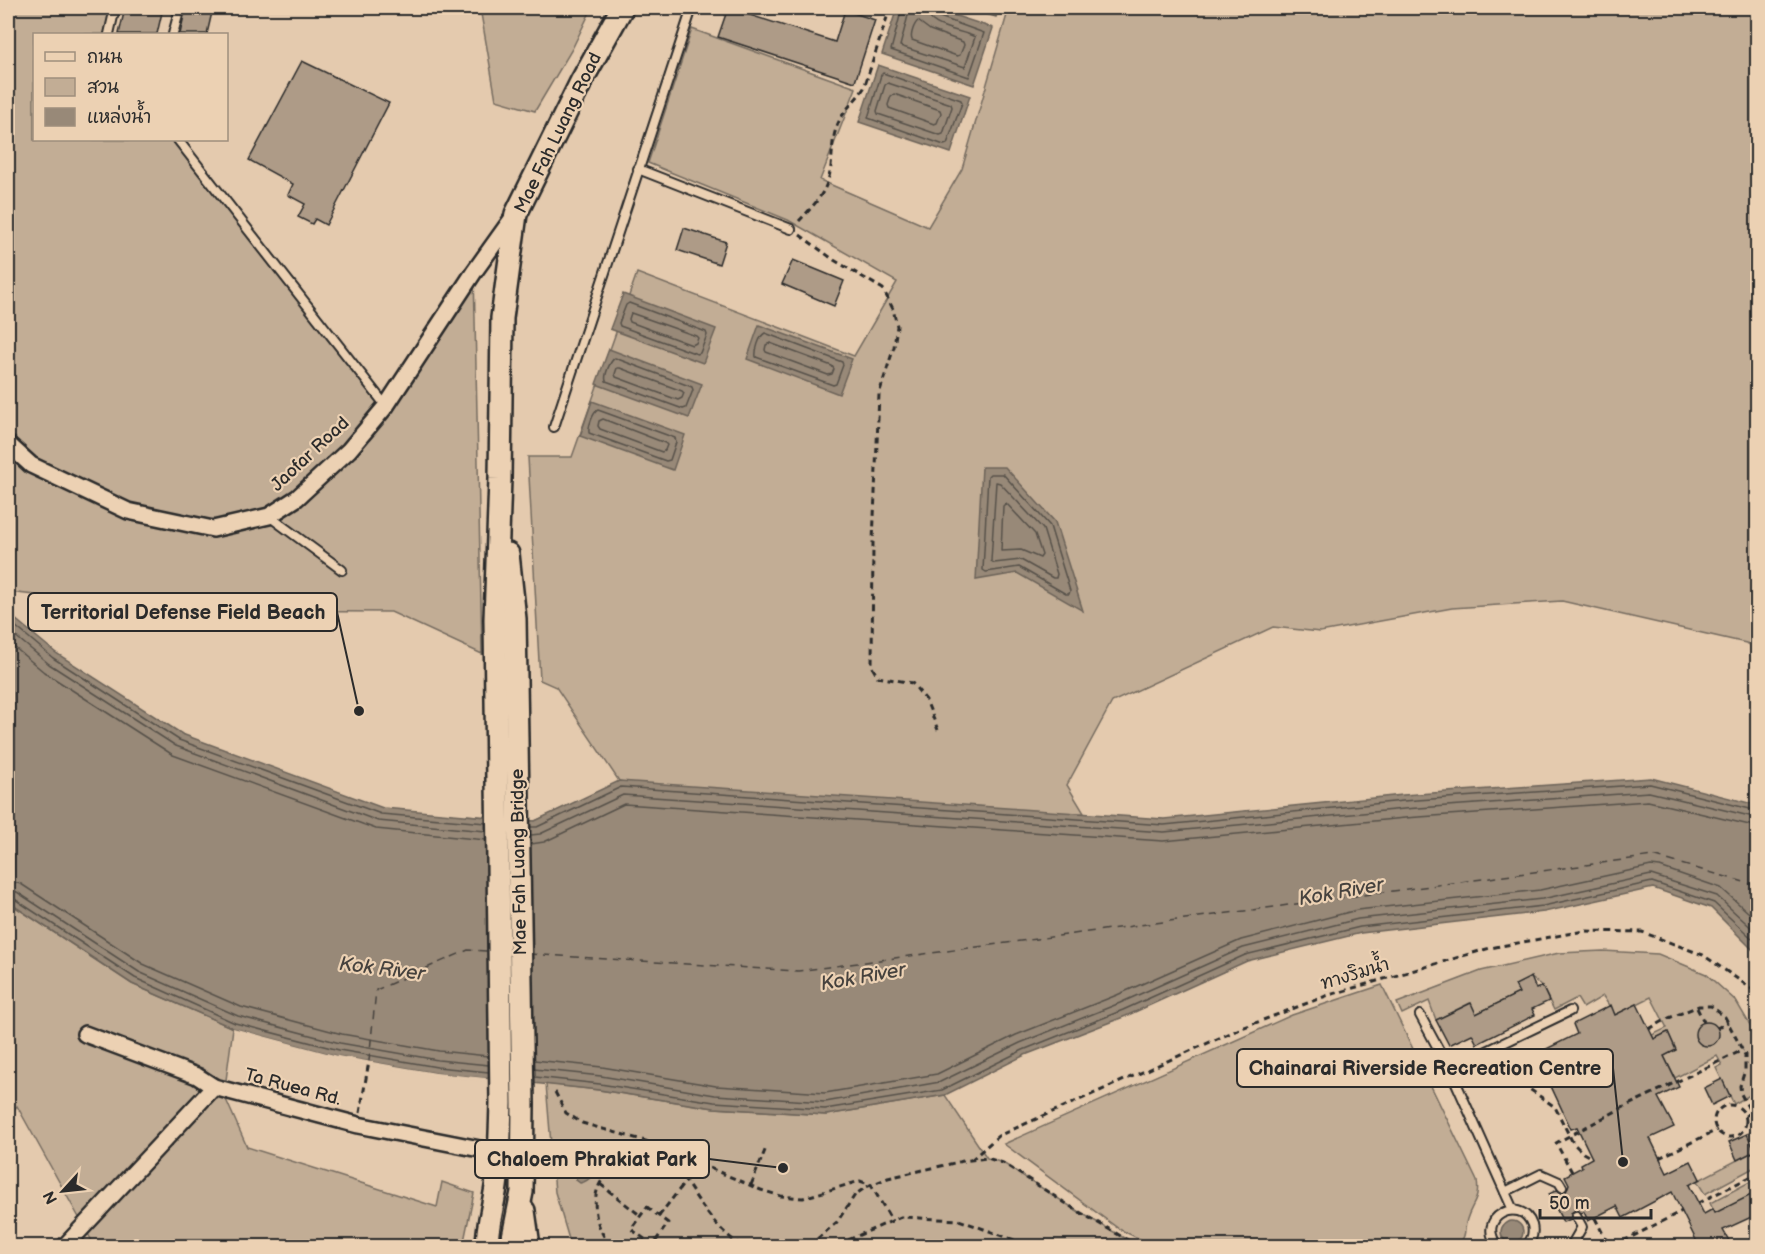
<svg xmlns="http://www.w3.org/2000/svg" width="1765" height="1254" viewBox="0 0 1765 1254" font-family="'Balsamiq Sans','Playpen Sans Thai',sans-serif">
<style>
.green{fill:#c2ad95;stroke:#766c60;stroke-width:1.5}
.water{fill:#988978;stroke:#6c6359;stroke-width:1.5}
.pier{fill:#e4caae}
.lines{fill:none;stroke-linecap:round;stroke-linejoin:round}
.shore{stroke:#57514a;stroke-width:1.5}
.ferry{stroke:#46423e;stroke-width:1.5;stroke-dasharray:8 6;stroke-linecap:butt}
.building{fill:#ae9b87;stroke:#2b2b2b;stroke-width:1.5}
.lane-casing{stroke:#2b2b2b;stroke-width:12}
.street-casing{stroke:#2b2b2b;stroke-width:20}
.secondary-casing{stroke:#2b2b2b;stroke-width:26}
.path{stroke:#2b2b2b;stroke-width:3;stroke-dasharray:6 4.5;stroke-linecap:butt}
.lane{stroke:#ecd1b3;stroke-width:8}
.street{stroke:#ecd1b3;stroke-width:15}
.secondary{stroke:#ecd1b3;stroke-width:21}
.labels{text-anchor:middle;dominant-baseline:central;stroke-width:4.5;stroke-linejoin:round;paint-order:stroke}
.street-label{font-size:18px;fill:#2b2b2b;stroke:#ecd1b3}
.water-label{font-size:20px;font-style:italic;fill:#46423e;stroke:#ecd1b3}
.leader{fill:none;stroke:#2b2b2b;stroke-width:2}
.callout-dot{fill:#2b2b2b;stroke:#ecd1b3;stroke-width:2}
.callout{fill:#ecd1b3;stroke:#2b2b2b;stroke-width:2}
.callout-label{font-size:20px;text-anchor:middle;font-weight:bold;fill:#2b2b2b}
</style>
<rect width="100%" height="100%" fill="#e4caae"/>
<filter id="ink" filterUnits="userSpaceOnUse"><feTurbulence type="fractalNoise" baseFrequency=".0167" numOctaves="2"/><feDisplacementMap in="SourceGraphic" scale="12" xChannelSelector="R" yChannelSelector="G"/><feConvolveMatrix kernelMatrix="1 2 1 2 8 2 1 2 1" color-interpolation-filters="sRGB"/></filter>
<g filter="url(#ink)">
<g class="green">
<polygon points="8,8 115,8 109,34 34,34 34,140 178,140 385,406 474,272 482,654 391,612 182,611 8,592"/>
<polygon points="480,8 592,8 572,49 535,111 496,100"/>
<polygon points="1009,8 1757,8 1757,648 1746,643 1562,601 1452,608 1320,632 1273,627 1112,702 1067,785 1084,813 978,816 795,858 466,815 535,821 624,782 619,781 556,687 540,680 528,457 572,457 637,273 854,356 897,282 788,220 648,163 692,29 856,88 820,180 928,227 962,169"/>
<polygon points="8,902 132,984 233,1028 224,1095 247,1147 437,1207 442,1182 474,1193 463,1246 87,1246 92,1241 17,1106 8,1116"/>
<polygon points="1603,951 1658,954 1706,974 1736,1001 1757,1037 1757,1091 1734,1104 1716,1068 1722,1065 1717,1056 1675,1078 1664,1056 1676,1050 1668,1032 1654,1039 1652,1035 1667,1028 1651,997 1615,1015 1603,996 1583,1008 1577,998 1554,1010 1542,986 1530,977 1519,993 1476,1014 1470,1003 1436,1020 1429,1001 1402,1014 1397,1003 1481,971 1559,953"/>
<path d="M1382 985 1477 1181C1480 1200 1472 1203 1467 1219 1463 1232 1468 1233 1458 1246H1154L1119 1229 1004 1144 1292 1015Z"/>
<polygon points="546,1084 599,1090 714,1108 826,1115 945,1095 987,1158 1003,1163 1076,1210 1138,1246 571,1246 555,1192"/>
<polygon points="1757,1128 1757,1166 1705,1194 1697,1181 1755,1151 1747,1134"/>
<polygon points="1757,1178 1757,1208 1715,1214 1710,1203"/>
</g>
<g class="water">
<polygon points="897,8 932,8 993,28 974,85 882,54"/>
<polygon points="967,8 999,8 996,17"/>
<polygon points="878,65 970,96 951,153 859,122"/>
<polygon points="623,294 716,329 703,363 610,329"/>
<polygon points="759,325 852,359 839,394 747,359"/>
<polygon points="609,349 702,384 689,418 596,384"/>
<polygon points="592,401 685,435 673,470 580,436"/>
<polygon points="982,467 1005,467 1055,522 1083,611 1017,573 976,580"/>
<polygon points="8,613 56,653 182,734 383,808 535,821 619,781 1164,819 1403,795 1651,778 1757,805 1757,954 1711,908 1653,888 1544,912 1361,933 1247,961 1126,1016 1025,1055 945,1095 826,1115 714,1108 599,1090 436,1073 338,1056 233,1028 132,984 8,902"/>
<path d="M586 1142C596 1144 603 1150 602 1160 597 1170 591 1181 580 1183L576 1180 577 1173 574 1159 581 1145Z"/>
<circle cx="1512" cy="1232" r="11"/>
</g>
<polygon class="pier" points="233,1028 338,1056 436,1073 486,1078 485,1081 436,1076 337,1059 233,1031"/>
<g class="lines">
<g class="shore">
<polyline points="902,8 891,50 969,77 984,33 937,16 934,12 933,8"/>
<path d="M910 8 900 46 965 67 975 37C959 29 927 29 926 8"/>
<path d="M918 21 930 30 963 42 964 45 960 55 957 56 912 40C910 35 914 24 918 21Z"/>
<polygon points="883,73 961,100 962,103 947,144 944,145 868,118 881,75"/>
<polygon points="888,83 951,104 952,107 943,134 940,135 878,114 877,111 885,85"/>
<polygon points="894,94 940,110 941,113 937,123 934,124 889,108 888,105 891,96"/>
<polygon points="629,303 706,332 707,335 700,353 697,354 620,326 619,323 626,305"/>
<polygon points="631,313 696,336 698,338 696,343 692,345 630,322 629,319"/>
<path d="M765 333 842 362 843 365 836 384 833 385 756 357C755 351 759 336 765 333Z"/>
<polygon points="770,343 832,366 834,369 832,374 828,375 766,352 765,350 766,345"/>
<path d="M615 358 692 387 693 390 686 408 683 409 606 381C604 375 610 361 615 358Z"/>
<polygon points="617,368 620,368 682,391 684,393 682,398 678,400 616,377 615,374"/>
<path d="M598 410 675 438 676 442 670 460 666 461 589 433C588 427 593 412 598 410Z"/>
<polygon points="603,419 665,443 667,445 665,450 662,452 600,429 598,426 599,421"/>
<polygon points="990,474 1003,474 1050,526 1070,591 1069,594 1066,594 1019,567 986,572 983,570 988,476"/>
<polygon points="996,482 1000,483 1043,529 1057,574 1056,578 1053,578 1021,560 994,563 991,561"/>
<polygon points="1006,503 1035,534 1042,555 1040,558 1021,550 1001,551 1003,506"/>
<polyline points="8,620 53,658 179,740 381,814 486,823"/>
<polyline points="8,630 49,664 176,746 378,821 486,831"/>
<polyline points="8,642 44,672 173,755 376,829 486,840"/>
<polyline points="530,827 537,827 621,787 1164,825 1403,801 1650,784 1758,811"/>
<polyline points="531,835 540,834 623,795 1164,832 1404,809 1649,792 1758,818"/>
<polyline points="531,844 544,842 624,804 1163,841 1405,818 1648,801 1758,827"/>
<polyline points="8,881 21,884 143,964 241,1007 342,1034 439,1051 488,1056"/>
<polyline points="8,890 17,892 139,972 238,1016 340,1043 438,1060 489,1065"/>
<polyline points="8,897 13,898 135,978 235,1023 339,1050 437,1067 489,1072"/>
<polyline points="534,1060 602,1067 716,1086 825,1093 937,1074 1016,1035 1117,995 1241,940 1357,910 1540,890 1651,866 1660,867 1721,888 1758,921"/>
<polyline points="534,1069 601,1076 715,1095 825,1102 940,1082 1020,1043 1120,1003 1243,948 1358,919 1542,899 1651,875 1717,896 1758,934"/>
<polyline points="535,1077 600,1084 714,1102 825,1109 942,1090 1023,1050 1123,1010 1245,955 1360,927 1543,906 1652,882 1714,903 1758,944"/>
<polygon points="587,1149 592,1150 596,1158 589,1170 585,1172 583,1170 580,1160"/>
</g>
<g class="ferry">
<polyline points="529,954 798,971 1653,856 1758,886"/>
<polyline points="369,1061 376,990 468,950 488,951"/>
</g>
</g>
<g class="building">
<polygon points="125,8 163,8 157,34 119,34"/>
<polygon points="193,8 213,8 207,34 180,34 185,11 192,12"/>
<polygon points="728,8 835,42 845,10 875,20 855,82 718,37"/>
<polygon points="302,61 389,103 326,225 315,219 312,224 298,217 305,204 288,195 293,184 249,160"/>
<polygon points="684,228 726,242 719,264 677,250"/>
<polygon points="793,260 844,281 834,306 782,284"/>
<polygon points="1531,977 1536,989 1542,986 1549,1001 1532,1009 1535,1015 1477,1044 1472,1034 1449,1045 1436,1020 1471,1003 1476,1014 1519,993 1515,985"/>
<polygon points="1637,1004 1654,1039 1668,1032 1676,1050 1664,1056 1679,1087 1658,1097 1674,1127 1650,1138 1667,1173 1691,1161 1700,1179 1689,1185 1704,1214 1713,1209 1715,1213 1751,1195 1758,1208 1758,1214 1723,1230 1732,1246 1699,1246 1672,1192 1623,1218 1617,1206 1588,1221 1584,1212 1581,1213 1579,1211 1574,1211 1571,1213 1571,1219 1563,1222 1549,1194 1557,1190 1562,1193 1566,1192 1569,1184 1565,1176 1582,1167 1581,1164 1592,1158 1577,1127 1571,1129 1536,1054 1577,1034 1573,1024 1611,1005 1615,1015"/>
<circle cx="1707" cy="1034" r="12"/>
<polygon points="1722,1079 1730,1096 1712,1105 1704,1088"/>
<polygon points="1747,1134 1755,1151 1737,1160 1729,1142"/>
</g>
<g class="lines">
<defs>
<g id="lane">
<polyline points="109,34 115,8"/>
<polyline points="173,34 180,8"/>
<polyline points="178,140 386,406"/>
<polyline points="638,169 791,229"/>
<polyline points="554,427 692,8"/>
<polyline points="269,516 342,570"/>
<polyline points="1420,1015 1453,1076"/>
<polyline points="1505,1192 1541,1174 1559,1182 1562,1187"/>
<polyline points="1513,1210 1453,1076 1458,1066 1464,1062 1570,1011"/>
<path d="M1498 1246C1474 1218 1521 1194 1532 1225 1534 1233 1532 1240 1526 1246"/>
<polyline points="1571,1246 1582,1227 1576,1216"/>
</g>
<g id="street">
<polyline points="8,444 31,465 128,511 213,529 269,516 297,498 349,450 386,406 474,272 514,216"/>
<polyline points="85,1034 197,1076 214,1087 358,1125 500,1153"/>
<polyline points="65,1246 214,1087"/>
</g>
<g id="secondary">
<polyline points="524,1211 529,1246"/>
<path d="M487 1246C487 1226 493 1207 496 1187 500 1159 500 1131 501 1103L495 619 500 479 502 318 516 214 582 80 622 8"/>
<polyline points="508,1246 513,1237 522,1192 523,1104 515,619 508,554"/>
</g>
</defs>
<use href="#lane" class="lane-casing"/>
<use href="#street" class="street-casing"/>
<use href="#secondary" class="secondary-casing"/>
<g class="path">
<path d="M799 221C810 209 823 197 828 180 834 162 830 143 837 126 843 110 855 102 864 88L890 8"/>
<polyline points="800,235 834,260 883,289 893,309 897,326 894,347 879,394 873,542 872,667 878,677 912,683 926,700 938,730"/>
<polyline points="1697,1008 1704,1022"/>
<polyline points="1717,1028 1728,1022"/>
<polyline points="1649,1029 1669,1018 1699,1006 1711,1006 1725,1017 1745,1055 1745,1070 1740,1086 1741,1094 1751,1113"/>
<polyline points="1507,1056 1521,1083 1555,1107 1573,1143 1583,1153 1592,1158"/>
<polyline points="555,1092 566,1113 582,1123 649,1142 761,1190 781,1196 803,1198 860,1181 871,1185 892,1221"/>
<circle cx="1730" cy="1121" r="16"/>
<polyline points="360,1113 369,1061"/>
<polyline points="1745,1116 1758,1109"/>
<polyline points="1659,1158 1717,1130"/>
<polyline points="971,1160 998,1136 1242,1028 1326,996 1490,948 1584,931 1642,932 1703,955 1752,989 1758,999"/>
<polyline points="1572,1172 1556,1143 1620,1109 1743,1050"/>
<polyline points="600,1184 641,1216"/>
<polyline points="751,1185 766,1148"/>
<polyline points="1698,1203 1758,1173"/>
<polygon points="647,1207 668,1223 653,1245 631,1229"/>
<polyline points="659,1216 685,1182"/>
<polyline points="1595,1218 1609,1246"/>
<path d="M610 1246C599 1230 593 1215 596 1195 599 1180 607 1173 620 1165 634 1156 658 1152 672 1163 678 1168 683 1178 688 1185 703 1208 719 1232 742 1246"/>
<polyline points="637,1246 643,1238"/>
<polyline points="809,1246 837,1222 855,1195 866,1187 888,1178 963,1161 987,1158 1003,1163 1076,1210 1138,1246"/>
<polyline points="840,1246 848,1240 901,1217 959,1220 1031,1246"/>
<polyline points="1614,1246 1682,1211"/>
</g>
<use href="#lane" class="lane"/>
<use href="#street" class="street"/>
<use href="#secondary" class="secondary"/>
</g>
</g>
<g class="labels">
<g class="street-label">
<text transform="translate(558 133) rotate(-64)">Mae Fah Luang Road</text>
<text transform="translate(310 454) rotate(-43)">Jaofar Road</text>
<text transform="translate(519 862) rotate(-91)">Mae Fah Luang Bridge</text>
<text transform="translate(1355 974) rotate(-17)">ทางริมน้ำ</text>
<text transform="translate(293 1087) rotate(15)">Ta Ruea Rd.</text>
</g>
<g class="water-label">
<text transform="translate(1341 892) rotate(-10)">Kok River</text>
<text transform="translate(382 969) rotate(7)">Kok River</text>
<text transform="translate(863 977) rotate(-10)">Kok River</text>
</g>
</g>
<path class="leader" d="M359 711L337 612M1623 1162L1613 1068M783 1168L709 1159"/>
<g class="callout-dot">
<circle cx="359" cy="711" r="6"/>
<circle cx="1623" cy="1162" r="6"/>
<circle cx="783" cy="1168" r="6"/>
</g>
<g class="callout">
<rect x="28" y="593" width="309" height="38" rx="6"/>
<rect x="1237" y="1049" width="376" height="38" rx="6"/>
<rect x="475" y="1140" width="234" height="38" rx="6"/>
</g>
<g class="callout-label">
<text x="183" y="619">Territorial Defense Field Beach</text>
<text x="1425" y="1075">Chainarai Riverside Recreation Centre</text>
<text x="592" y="1166">Chaloem Phrakiat Park</text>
</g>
<rect width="1765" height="1254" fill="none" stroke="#ecd1b3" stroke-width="30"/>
<rect x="15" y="15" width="1735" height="1224" fill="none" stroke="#2b2b2b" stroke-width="2" filter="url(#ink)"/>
<rect x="33" y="33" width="195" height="108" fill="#ecd1b3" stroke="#9f8f7d" stroke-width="1.5"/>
<rect x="45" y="52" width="30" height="9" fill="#ecd1b3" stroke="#9f8f7d" stroke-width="1.5"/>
<text x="87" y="63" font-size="18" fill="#2b2b2b">ถนน</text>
<rect x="45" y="78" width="30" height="18" fill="#c2ad95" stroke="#9f8f7d" stroke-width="1.5"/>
<text x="87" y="93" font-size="18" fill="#2b2b2b">สวน</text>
<rect x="45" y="108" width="30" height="18" fill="#988978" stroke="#9f8f7d" stroke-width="1.5"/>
<text x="87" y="123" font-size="18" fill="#2b2b2b">แหล่งน้ำ</text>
<g transform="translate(63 1191) rotate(243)" stroke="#ecd1b3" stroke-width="4.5" paint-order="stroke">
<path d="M0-4.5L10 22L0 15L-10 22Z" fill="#2b2b2b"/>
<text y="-9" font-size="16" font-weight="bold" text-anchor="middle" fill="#2b2b2b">N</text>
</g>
<path d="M1540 1209v9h111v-9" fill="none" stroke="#2b2b2b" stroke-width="3"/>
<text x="1549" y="1209" font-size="18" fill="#2b2b2b" stroke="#ecd1b3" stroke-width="4.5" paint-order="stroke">50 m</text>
</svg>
